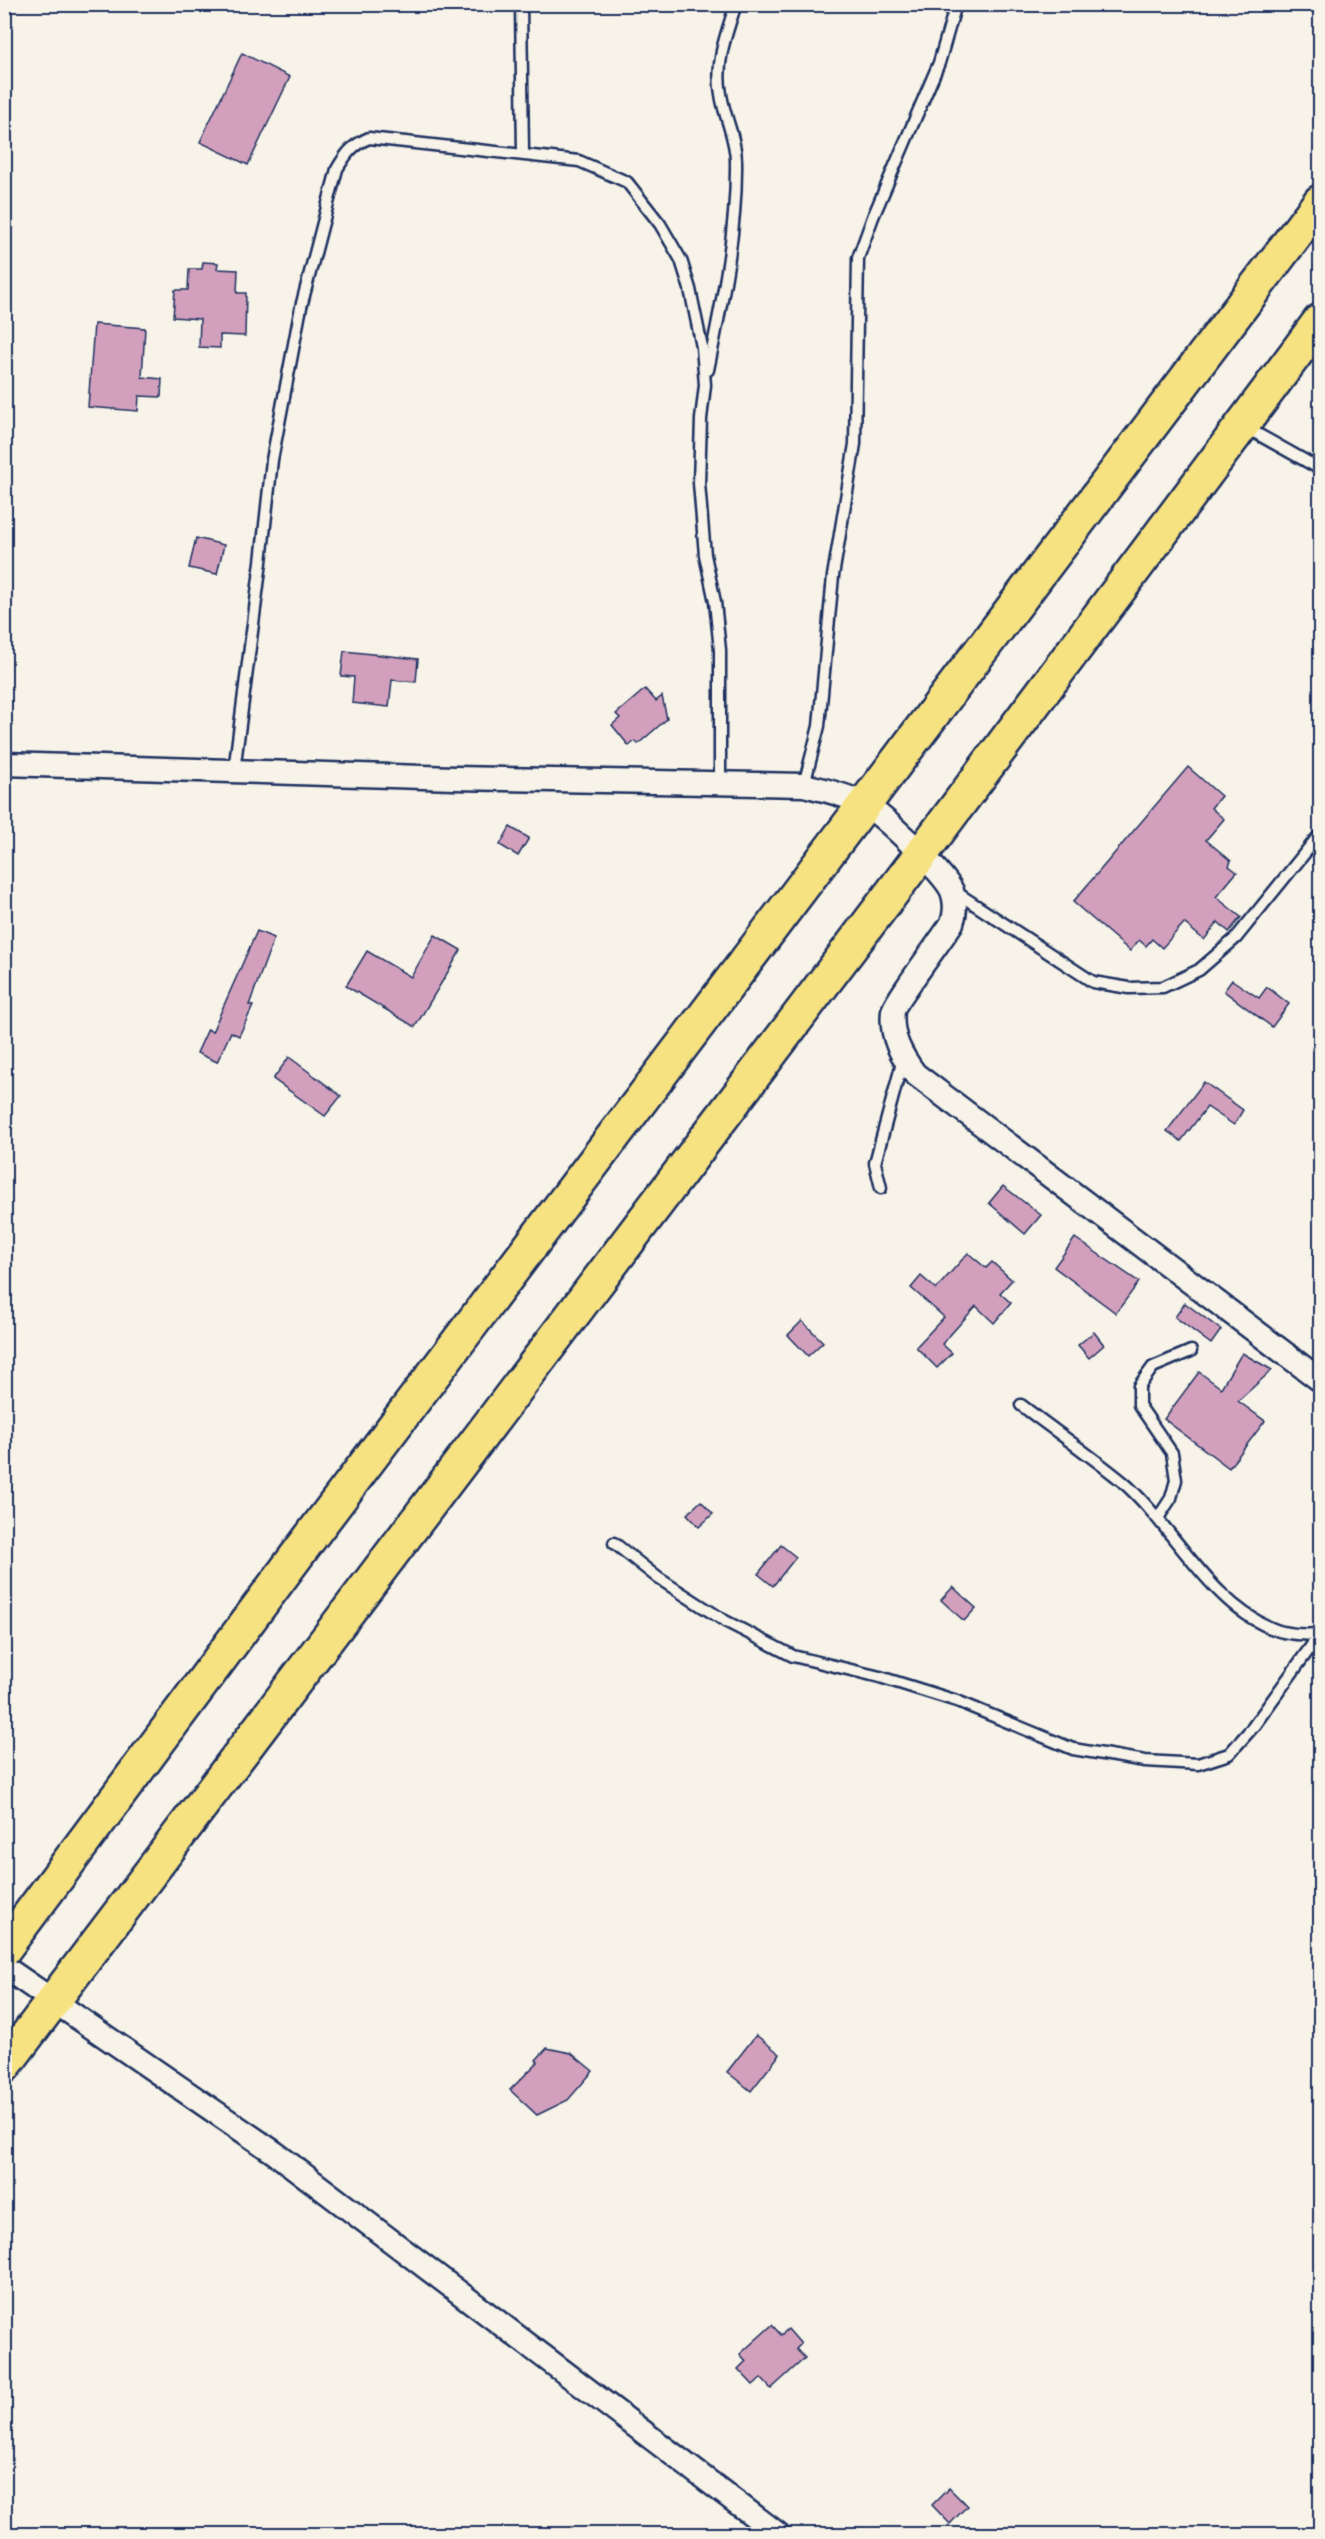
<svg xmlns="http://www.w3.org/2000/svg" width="1325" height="2539" viewBox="0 0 1325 2539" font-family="Pangolin,sans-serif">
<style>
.building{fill:#d2a0bd;stroke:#1b2f5e;stroke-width:1.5}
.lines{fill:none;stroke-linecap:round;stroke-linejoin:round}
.lane-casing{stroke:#1b2f5e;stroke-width:15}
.street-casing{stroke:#1b2f5e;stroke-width:27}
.primary-casing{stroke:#1b2f5e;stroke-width:38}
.lane{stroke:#f7f3e8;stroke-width:10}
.street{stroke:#f7f3e8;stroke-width:22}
.primary{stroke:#f7e281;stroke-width:33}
</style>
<rect width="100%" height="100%" fill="#f7f3e8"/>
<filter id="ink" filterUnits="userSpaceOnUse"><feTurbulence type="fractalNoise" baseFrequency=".0167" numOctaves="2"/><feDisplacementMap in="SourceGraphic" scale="12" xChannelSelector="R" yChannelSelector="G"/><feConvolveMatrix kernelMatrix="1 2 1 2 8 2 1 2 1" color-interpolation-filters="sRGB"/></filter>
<g filter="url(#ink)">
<g class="building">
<polygon points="242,53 290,77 248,165 200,142"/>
<polygon points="203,262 218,263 217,269 238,270 237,293 246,293 245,336 220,335 220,348 199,347 200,319 173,317 175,290 188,290 189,269 202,269"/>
<polygon points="94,324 145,328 142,377 162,379 161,397 139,396 138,411 88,407"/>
<polygon points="196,538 224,545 217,574 189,568"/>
<polygon points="344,651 418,659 416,682 392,680 389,707 352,703 354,677 341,676"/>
<polygon points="645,689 656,701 662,696 667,719 638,744 635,741 629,746 612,725 620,718 616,714"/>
<polygon points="1188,767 1221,796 1211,808 1224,819 1206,840 1231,861 1229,866 1237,872 1216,897 1241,917 1229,932 1218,922 1204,940 1184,923 1162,948 1152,939 1146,946 1139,940 1130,951 1073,902"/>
<polygon points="510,827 529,838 518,856 500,845"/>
<polygon points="257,931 274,938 249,1005 253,1006 239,1036 231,1032 217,1062 197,1053 208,1029 212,1032"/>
<polygon points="435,935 461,950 415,1027 346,986 367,951 411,977"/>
<polygon points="1232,980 1259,998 1267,987 1289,1004 1272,1027 1224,991"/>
<polygon points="289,1057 341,1096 325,1116 273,1079"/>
<polygon points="1204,1082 1243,1110 1234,1125 1207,1107 1181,1141 1167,1131"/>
<polygon points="1003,1186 1041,1215 1025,1234 989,1203"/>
<polygon points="1075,1238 1139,1282 1116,1313 1054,1267"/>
<polygon points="968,1253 986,1268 992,1262 1012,1280 1000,1293 1011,1303 994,1323 976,1306 942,1344 952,1353 937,1368 916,1347 944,1317 911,1288 921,1276 936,1289"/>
<polygon points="1185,1303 1221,1330 1211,1344 1175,1317"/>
<polygon points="802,1321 823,1342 808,1356 788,1335"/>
<polygon points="1094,1332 1104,1345 1089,1358 1078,1345"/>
<polygon points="1242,1353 1272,1370 1238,1401 1265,1421 1229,1468 1164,1419 1199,1372 1221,1388"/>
<polygon points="701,1501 713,1514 699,1527 687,1514"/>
<polygon points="781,1545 796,1557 773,1586 758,1574"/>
<polygon points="953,1587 976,1608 964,1621 941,1600"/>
<polygon points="756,2035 780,2054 751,2091 727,2072"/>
<polygon points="547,2048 571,2053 593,2071 568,2100 537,2115 510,2090 538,2062 536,2060"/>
<polygon points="772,2325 781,2335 788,2329 801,2344 796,2349 805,2358 771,2389 761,2378 753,2385 738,2369 746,2361 740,2354"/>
<polygon points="949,2488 967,2506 950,2524 932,2505"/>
</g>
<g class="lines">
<defs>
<g id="lane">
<polyline points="521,4 523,153"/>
<path d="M708 370C722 302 737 232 736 161 736 138 724 117 721 94 715 63 726 34 736 4"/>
<polyline points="1245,427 1320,469"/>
<path d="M234 771 261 562 272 460 301 307 337 169C346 154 352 145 369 138L579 161 627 182 660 224 681 260 690 289 702 347 705 385 701 419 699 483 705 555 715 602 720 650V784"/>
<polyline points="804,785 819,726 833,576 855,444 858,258 873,217 939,63 956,4"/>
<polyline points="954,891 1093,982 1129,988 1163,987 1199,970 1236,938 1317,838"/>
<polyline points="881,1188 875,1163 903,1059"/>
<path d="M1021 1405C1055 1431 1090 1455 1123 1482 1172 1525 1210 1603 1271 1628 1286 1635 1305 1635 1320 1634"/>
<polyline points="1158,1518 1171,1498 1176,1480 1172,1453 1139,1405 1139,1386 1153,1367 1191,1351"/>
<polyline points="614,1543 658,1578 725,1621 793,1656 880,1677 957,1701 1073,1749 1145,1761 1198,1764 1229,1754 1253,1727 1320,1634"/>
</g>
<g id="street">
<path d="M4 764 455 778 804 785C824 790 844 794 862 803 881 813 944 873 952 891 956 902 956 912 952 923 944 936 894 1003 893 1011 890 1036 901 1055 915 1074L1320 1380"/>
<polyline points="4,1967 275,2153 778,2534"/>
</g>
<g id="primary">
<polyline points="4,1949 318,1527 1320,202"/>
<polyline points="4,2066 922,853 1320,321"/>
</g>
</defs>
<use href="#lane" class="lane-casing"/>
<use href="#street" class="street-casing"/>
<use href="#primary" class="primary-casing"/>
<use href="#lane" class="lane"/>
<use href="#street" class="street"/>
<use href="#primary" class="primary"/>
</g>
</g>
<rect width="1325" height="2539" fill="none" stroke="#f7f3e8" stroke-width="24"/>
<rect x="12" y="12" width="1301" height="2515" fill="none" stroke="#1b2f5e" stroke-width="2" filter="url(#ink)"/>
</svg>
